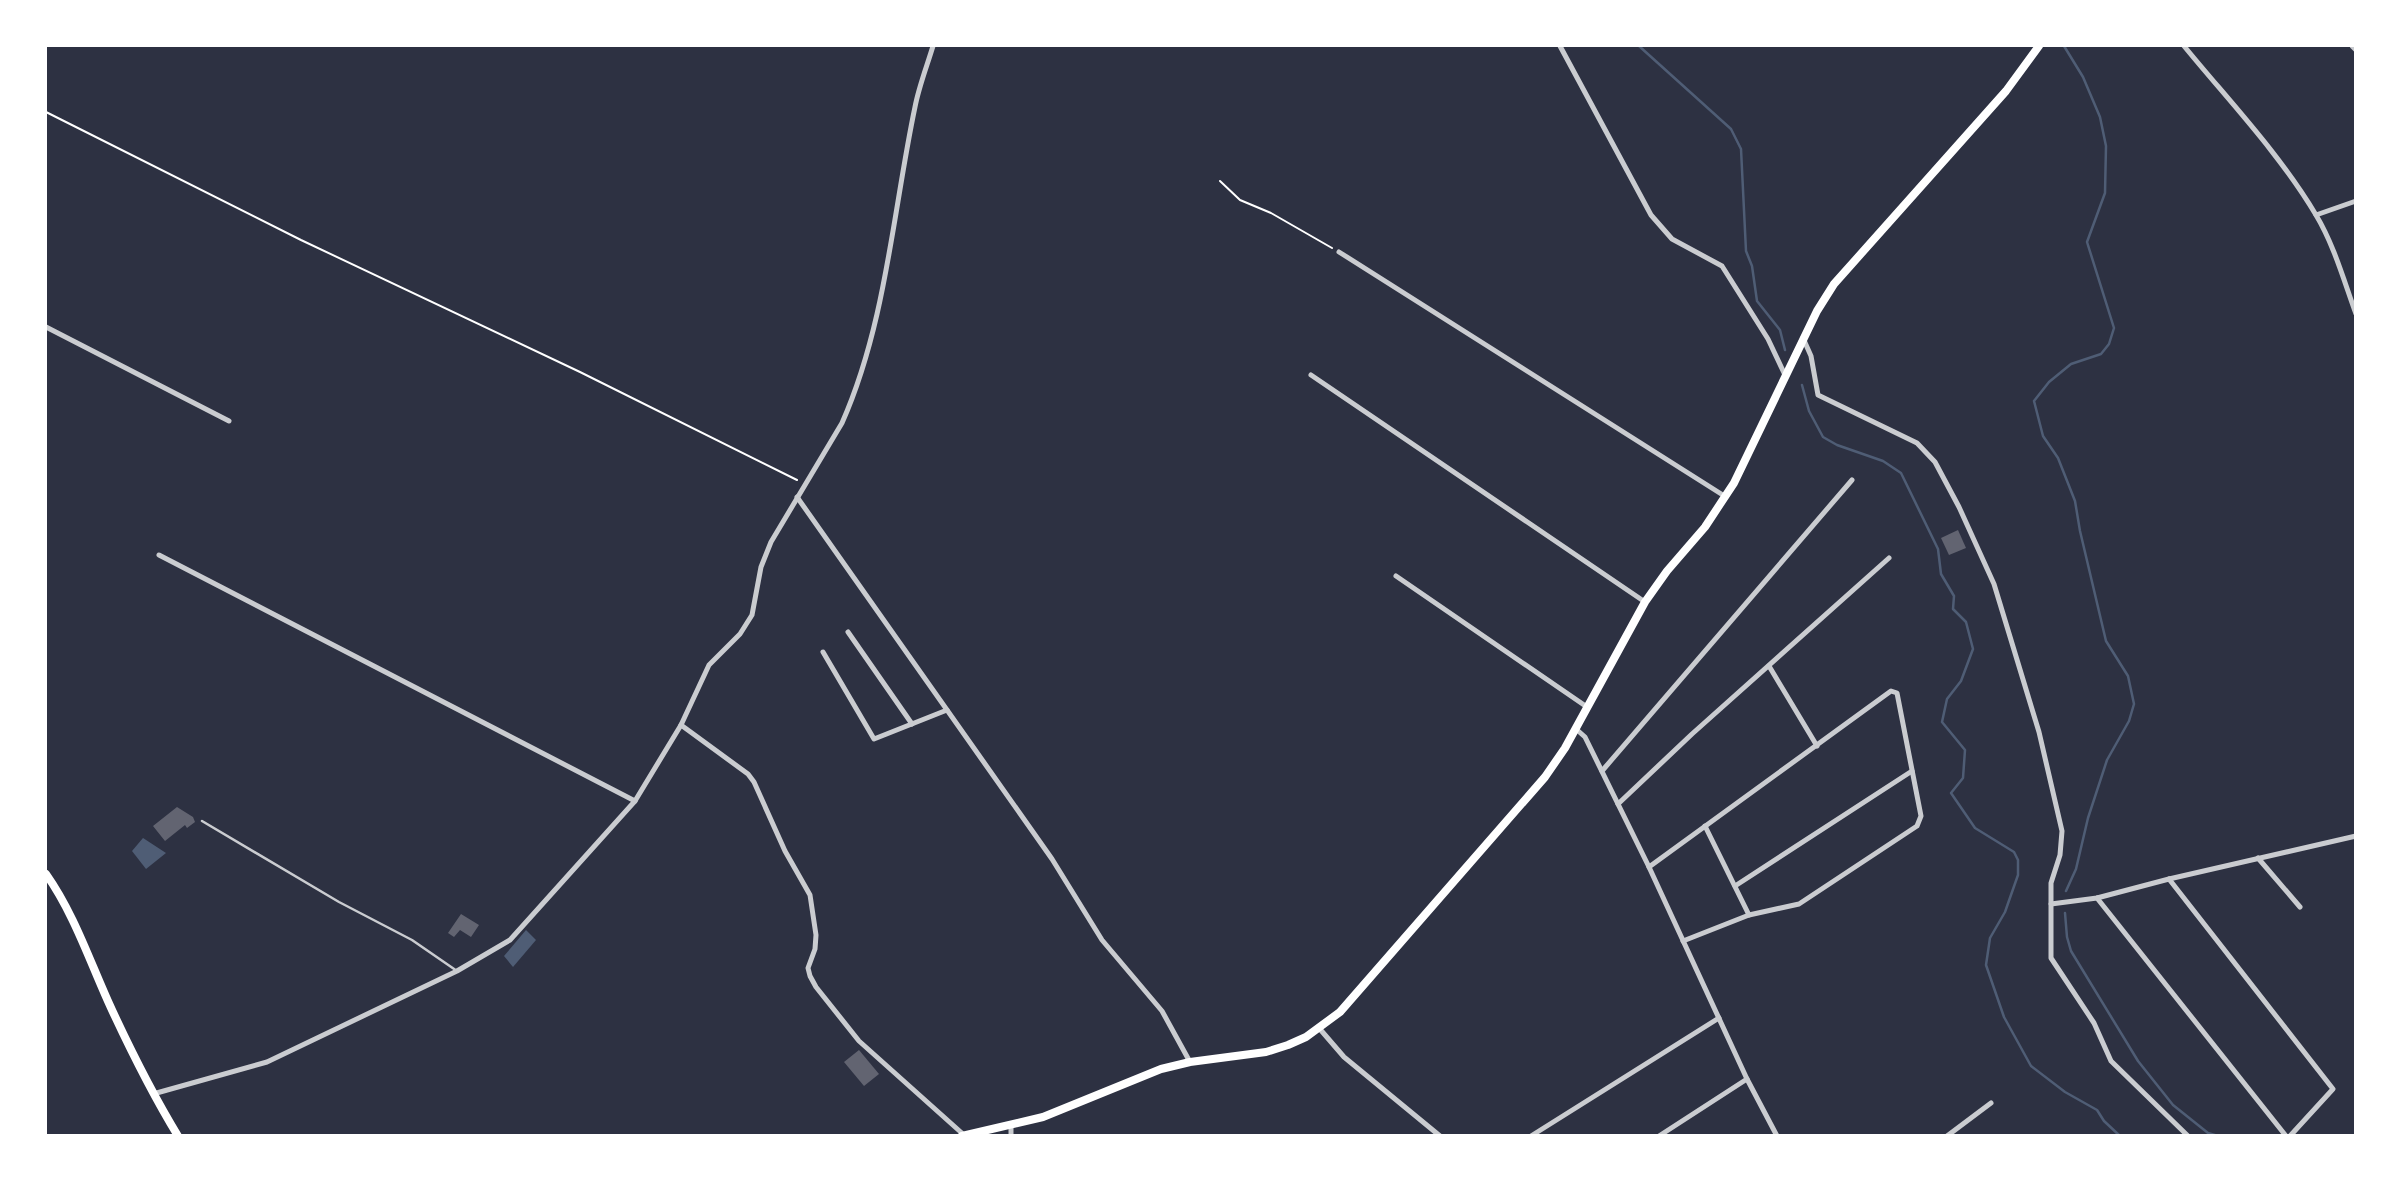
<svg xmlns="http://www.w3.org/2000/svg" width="2401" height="1181" viewBox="0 0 2401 1181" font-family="'DM Sans',sans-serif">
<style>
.water{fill:#4f5d75}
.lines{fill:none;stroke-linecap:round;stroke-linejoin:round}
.stream{stroke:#4f5d75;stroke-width:2.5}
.building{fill:#626471}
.path{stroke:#fff;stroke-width:2}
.service{stroke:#caccd0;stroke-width:2.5}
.minor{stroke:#caccd0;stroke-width:5}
.secondary{stroke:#fff;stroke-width:8}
</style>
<rect width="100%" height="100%" fill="#2d3142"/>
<g class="water">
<polygon points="143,838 166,853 146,869 132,851"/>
<polygon points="526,930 536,940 513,967 504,956"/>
</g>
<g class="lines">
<g class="stream">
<polyline points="1639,46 1731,129 1741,149 1746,251 1752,266 1757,301 1780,330 1785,350"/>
<polyline points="2064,46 2083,77 2100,117 2106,146 2105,193 2087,242 2114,328 2109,344 2101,354 2071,364 2049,382 2034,401 2043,436 2058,458 2075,501 2080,531 2106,641 2128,676 2134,704 2129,721 2107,760 2088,818 2076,869 2066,891"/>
<polyline points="1802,385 1809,411 1823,437 1837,445 1883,461 1901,473 1938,549 1941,574 1954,596 1953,609 1966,622 1973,649 1961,681 1947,699 1942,722 1965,750 1963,778 1951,793 1975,828 2014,852 2018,860 2018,875 2005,912 1990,938 1986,965 2004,1017 2031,1066 2065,1092 2097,1110 2104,1121 2120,1136"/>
<polyline points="2065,913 2067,937 2071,951 2138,1061 2173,1105 2208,1133 2218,1136"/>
</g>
</g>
<g class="building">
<polygon points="1958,530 1966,548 1949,555 1941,538"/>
<polygon points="177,807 193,817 195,822 187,828 185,825 165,841 153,826"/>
<polygon points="461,914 479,925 471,937 460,930 454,937 448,933"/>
<polygon points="859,1050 879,1074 864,1086 844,1062"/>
</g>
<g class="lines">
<g class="path">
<polyline points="46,112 301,240 580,372 797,480"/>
<polyline points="1220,181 1240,200 1271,213 1332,248"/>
</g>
<polyline class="service" points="202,821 339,902 412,940 457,971"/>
<g class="minor">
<polyline points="1560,46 1651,215 1672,239 1722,266 1768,339 1785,375"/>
<path d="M2184 46C2229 101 2279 153 2316 215 2334 245 2344 281 2356 314"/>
<polyline points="2352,46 2356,50"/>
<polyline points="2316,215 2356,201"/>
<polyline points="1339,252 1726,497"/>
<polyline points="46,327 229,421"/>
<polyline points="1803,338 1811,356 1818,395 1917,443 1935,462 1959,507 1994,584 2039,732 2062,831 2060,855 2051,883 2051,958 2094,1023 2111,1061 2188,1136"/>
<polyline points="1311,375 1645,602"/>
<polyline points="797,497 1052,859 1102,940 1162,1011 1190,1062"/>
<polyline points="159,555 635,801"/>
<polyline points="1396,576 1587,707"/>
<polyline points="848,632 912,724"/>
<polyline points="823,652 874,739 947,710"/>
<polyline points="1769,666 1817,746"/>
<polyline points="681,725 748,774 754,782 785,851 810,895 816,935 815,949 808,968 810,976 816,987 859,1041 964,1135"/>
<polyline points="1576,729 1585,737 1649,867 1747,1079 1777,1136"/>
<polyline points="1602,771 1852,480"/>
<polyline points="1618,804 1692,734 1889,558"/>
<polyline points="1705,826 1749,915"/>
<polyline points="2258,858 2300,907"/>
<polyline points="1649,867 1891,691 1897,693 1921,816 1917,826 1799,904 1749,915 1683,941"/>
<polyline points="2169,879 2333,1089 2290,1136"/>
<polyline points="1735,886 1912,771"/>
<polyline points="2097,898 2286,1136"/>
<polyline points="2051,904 2097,898 2169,879 2356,836"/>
<polyline points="1319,1028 1344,1057 1440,1136"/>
<path d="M153 1094 267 1062 457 971 510 940 635 801 681 725 709 665 740 634 752 615 761 567 771 542 842 423C886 324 893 211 915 107 919 86 927 66 933 46"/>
<polyline points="1011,1125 1011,1136"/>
<polyline points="1531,1136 1719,1018"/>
<polyline points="1659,1136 1747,1079"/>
<polyline points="1947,1136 1991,1103"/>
</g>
<g class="secondary">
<path d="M46 874C75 915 91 965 112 1010 132 1053 153 1095 178 1136"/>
<polyline points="962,1136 1043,1117 1161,1069 1190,1062 1266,1052 1288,1045 1306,1037 1340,1012 1545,777 1565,748 1645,602 1667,571 1705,527 1734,483 1817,311 1834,284 2006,91 2039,46"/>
</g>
</g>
<rect width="2401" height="1181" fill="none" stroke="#ffffff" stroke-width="94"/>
</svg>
